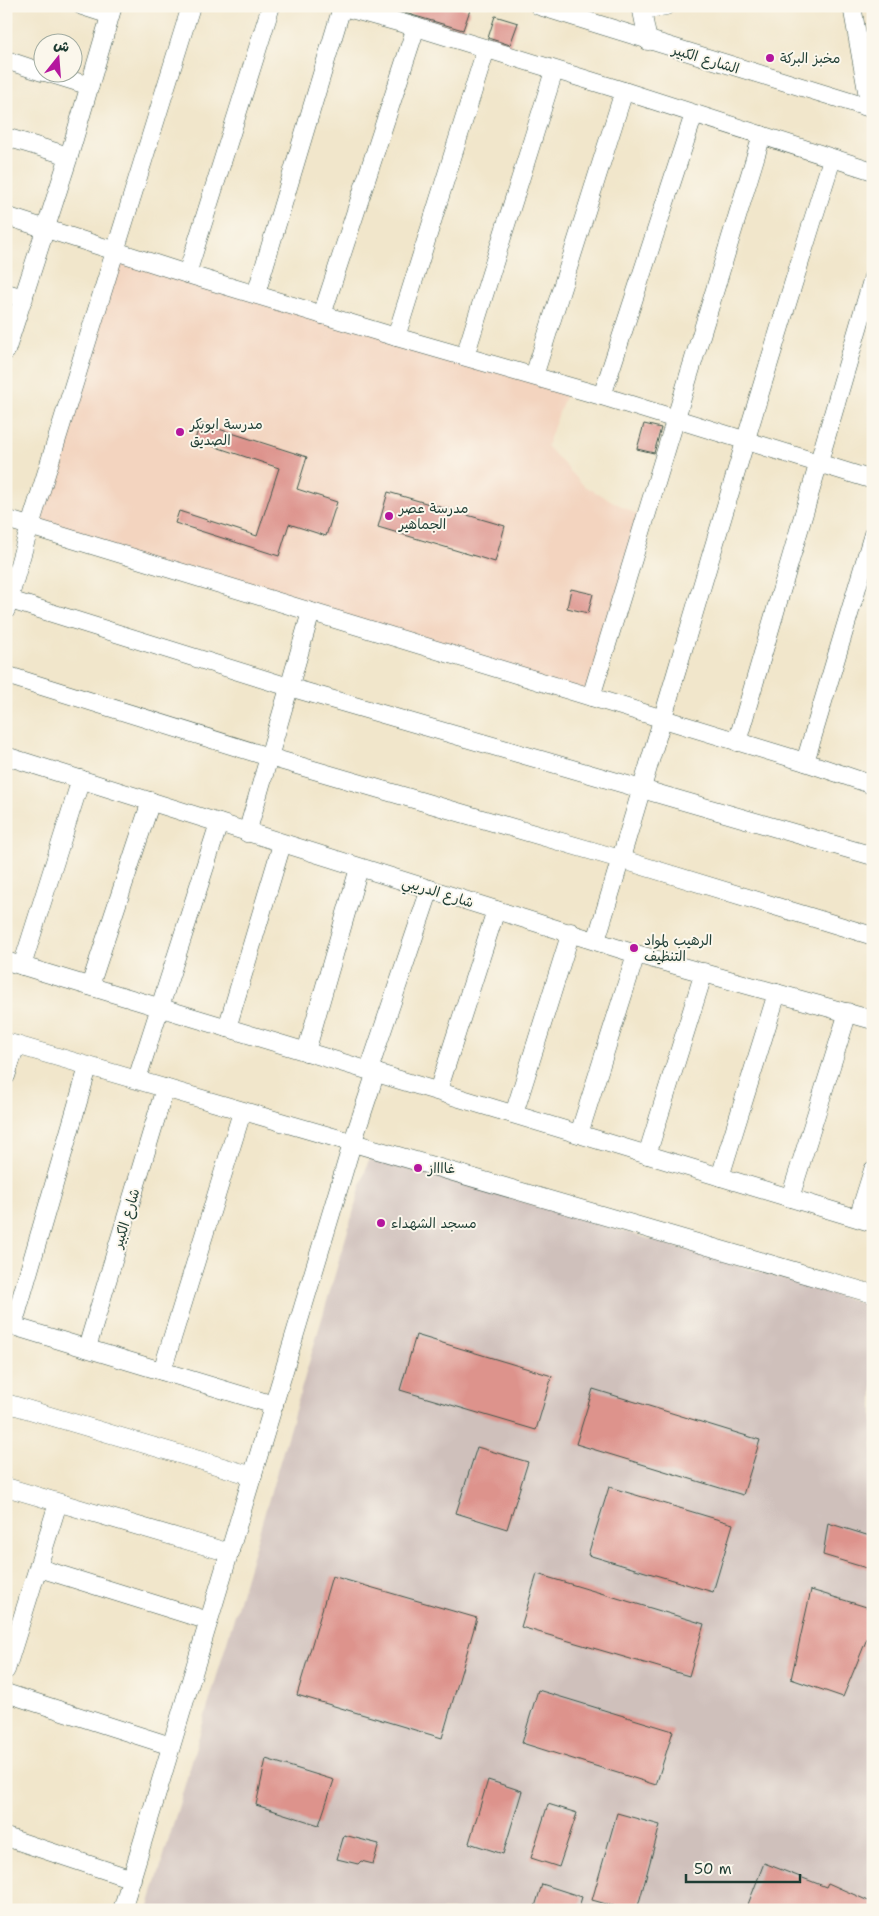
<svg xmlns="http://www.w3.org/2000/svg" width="879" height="1916" viewBox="0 0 879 1916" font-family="'Shantell Sans','Playpen Sans Arabic',sans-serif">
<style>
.built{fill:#f3d4bf}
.industrial{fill:#cfc0bb}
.building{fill:#dd938c}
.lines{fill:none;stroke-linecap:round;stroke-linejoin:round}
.minor-casing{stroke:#3e564b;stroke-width:19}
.minor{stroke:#fff;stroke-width:18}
.poi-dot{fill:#b5179e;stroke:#fbf7ec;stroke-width:2}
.labels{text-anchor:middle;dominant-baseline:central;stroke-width:4;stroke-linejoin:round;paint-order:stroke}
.poi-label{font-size:14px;fill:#1f3d34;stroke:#fbf7ec;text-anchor:start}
.street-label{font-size:14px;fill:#1f3d34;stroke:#fbf7ec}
</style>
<rect width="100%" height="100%" fill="#fbf7ec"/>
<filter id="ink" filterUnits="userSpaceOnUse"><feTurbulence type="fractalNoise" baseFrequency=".02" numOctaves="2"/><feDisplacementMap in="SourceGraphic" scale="10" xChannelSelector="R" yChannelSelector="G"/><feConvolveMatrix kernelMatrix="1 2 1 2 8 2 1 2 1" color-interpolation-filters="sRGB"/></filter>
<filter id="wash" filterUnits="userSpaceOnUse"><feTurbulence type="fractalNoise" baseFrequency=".0096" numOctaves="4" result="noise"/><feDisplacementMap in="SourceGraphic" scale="20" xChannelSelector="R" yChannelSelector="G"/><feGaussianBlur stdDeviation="1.12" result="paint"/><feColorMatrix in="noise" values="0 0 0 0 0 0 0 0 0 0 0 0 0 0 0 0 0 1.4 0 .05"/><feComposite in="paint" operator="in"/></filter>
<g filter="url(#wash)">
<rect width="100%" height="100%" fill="#f1e6cb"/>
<polygon class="built" points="114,252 568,388 547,446 584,486 642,517 590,696 30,526"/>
<polygon class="industrial" points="370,1155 873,1306 873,1910 148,1910"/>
<g id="blocks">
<g class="building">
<polygon points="381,6 458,6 470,10 463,30"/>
<polygon points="495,16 518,23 510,45 488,38"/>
<polygon points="200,423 307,457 297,489 337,502 326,536 289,524 279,556 175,523 179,511 257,536 279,468 195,440"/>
<polygon points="644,424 661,428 654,453 637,449"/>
<polygon points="388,492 505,526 495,562 378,527"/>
<polygon points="571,589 593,594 588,613 567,608"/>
<polygon points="416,1335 552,1376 536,1430 400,1390"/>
<polygon points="593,1389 760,1440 743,1495 576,1444"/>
<polygon points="477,1447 528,1462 507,1529 456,1513"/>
<polygon points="609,1487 733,1524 713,1592 588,1555"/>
<polygon points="828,1523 873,1537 873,1570 823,1555"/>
<polygon points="537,1574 704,1624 689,1676 521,1627"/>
<polygon points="332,1576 477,1618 442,1738 297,1695"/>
<polygon points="811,1590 873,1609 873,1624 843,1697 791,1679"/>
<polygon points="538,1690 673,1731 656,1785 522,1743"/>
<polygon points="266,1759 334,1780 319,1825 256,1805"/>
<polygon points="488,1780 522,1791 503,1854 469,1843"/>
<polygon points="548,1804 577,1813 559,1867 531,1858"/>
<polygon points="617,1813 660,1825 637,1910 628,1910 592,1900"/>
<polygon points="344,1835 379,1844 373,1864 361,1861 358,1864 337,1859"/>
<polygon points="764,1863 826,1887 828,1883 873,1903 873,1910 754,1910 747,1907"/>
<polygon points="542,1884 582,1897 578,1910 534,1910"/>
</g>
</g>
</g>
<g filter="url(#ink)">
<use href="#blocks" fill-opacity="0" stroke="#3e564b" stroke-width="1"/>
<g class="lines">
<defs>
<g id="minor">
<polyline points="82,6 110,15"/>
<polyline points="340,6 416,27 624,91 873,171"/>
<polyline points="539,6 873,109"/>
<polyline points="641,6 648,41"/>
<polyline points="852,6 870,108"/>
<polyline points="642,10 666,6"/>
<polyline points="6,60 42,72"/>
<polyline points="45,72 90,86"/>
<polyline points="6,137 69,156"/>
<polyline points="6,216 187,274 396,337 602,396 873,480"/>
<polyline points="187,274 271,6"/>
<polyline points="6,293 24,298"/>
<polyline points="256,294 342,7"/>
<polyline points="322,315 416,27"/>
<polyline points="396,337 486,49"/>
<polyline points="6,351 69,156 113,6"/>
<polyline points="465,356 554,71"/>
<polyline points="534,376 624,91"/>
<polyline points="602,396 694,114"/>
<polyline points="6,519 805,762 873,785"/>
<polyline points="10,600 289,687 873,856"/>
<polyline points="6,610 30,526 191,6"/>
<polyline points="6,675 269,757 620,859 873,936"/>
<polyline points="591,697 762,135"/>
<polyline points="737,742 873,277"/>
<polyline points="6,756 636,954 873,1020"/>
<polyline points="805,762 873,534"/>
<polyline points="247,833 311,612"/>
<path d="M596 941C675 680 750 418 832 159"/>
<polyline points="6,961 873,1223"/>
<polyline points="22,966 81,779"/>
<polyline points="90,986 151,801"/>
<polyline points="227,1028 282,844"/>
<polyline points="6,1042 873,1294"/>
<polyline points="306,1052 359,868"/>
<polyline points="369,1070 430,889"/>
<polyline points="6,1076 16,1045"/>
<polyline points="137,1079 219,823"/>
<polyline points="438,1091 496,910"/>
<polyline points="514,1114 571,932"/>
<polyline points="579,1134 636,954"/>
<polyline points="647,1155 704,972"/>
<polyline points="720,1177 777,993"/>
<polyline points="790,1198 848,1012"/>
<polyline points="858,1218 873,1170"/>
<polyline points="6,1324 274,1405"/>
<polyline points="13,1326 88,1067"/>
<polyline points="87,1348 165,1088"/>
<polyline points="162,1371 242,1112"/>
<polyline points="6,1403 253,1476"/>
<polyline points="6,1487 230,1553"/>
<polyline points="39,1568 209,1621"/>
<polyline points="6,1670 58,1503"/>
<polyline points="6,1693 171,1746"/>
<polyline points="6,1837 132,1879"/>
<polyline points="122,1910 352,1144 376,1072"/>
</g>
</defs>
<use href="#minor" class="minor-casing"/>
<use href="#minor" class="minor"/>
</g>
</g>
<g class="poi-dot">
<circle cx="770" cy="58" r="5"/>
<circle cx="180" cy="432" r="5"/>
<circle cx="389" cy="516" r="5"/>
<circle cx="634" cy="948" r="5"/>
<circle cx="418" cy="1168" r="5"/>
<circle cx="381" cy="1223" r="5"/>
</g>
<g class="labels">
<g class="poi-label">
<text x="780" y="58">مخبز البركة</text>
<text x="190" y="424">مدرسة ابوبكر<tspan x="190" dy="16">الصديق</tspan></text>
<text x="399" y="508">مدرسة عصر<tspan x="399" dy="16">الجماهير</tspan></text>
<text x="644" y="940">الرهيب لمواد<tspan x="644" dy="16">التنظيف</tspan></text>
<text x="428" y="1168">غااااز</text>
<text x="391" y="1223">مسجد الشهداء</text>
</g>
<g class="street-label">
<text transform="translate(706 59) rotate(17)">الشارع الكبير</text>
<text transform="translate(438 892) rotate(17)">شارع الدريبي</text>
<text transform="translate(126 1218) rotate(-73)">شارع الكبير</text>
</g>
</g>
<rect width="879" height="1916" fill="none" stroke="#fbf7ec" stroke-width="25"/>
<g transform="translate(58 58) rotate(17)"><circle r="24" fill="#fbf7ec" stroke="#a3ada2"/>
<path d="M0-4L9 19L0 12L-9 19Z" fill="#b5179e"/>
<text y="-8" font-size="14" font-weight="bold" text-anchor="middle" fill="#1f3d34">ش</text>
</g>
<path d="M686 1874v8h114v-8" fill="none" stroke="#1f3d34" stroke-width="2.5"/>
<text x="694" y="1874" font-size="15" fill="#1f3d34" stroke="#fbf7ec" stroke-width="4" paint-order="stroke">50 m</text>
</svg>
